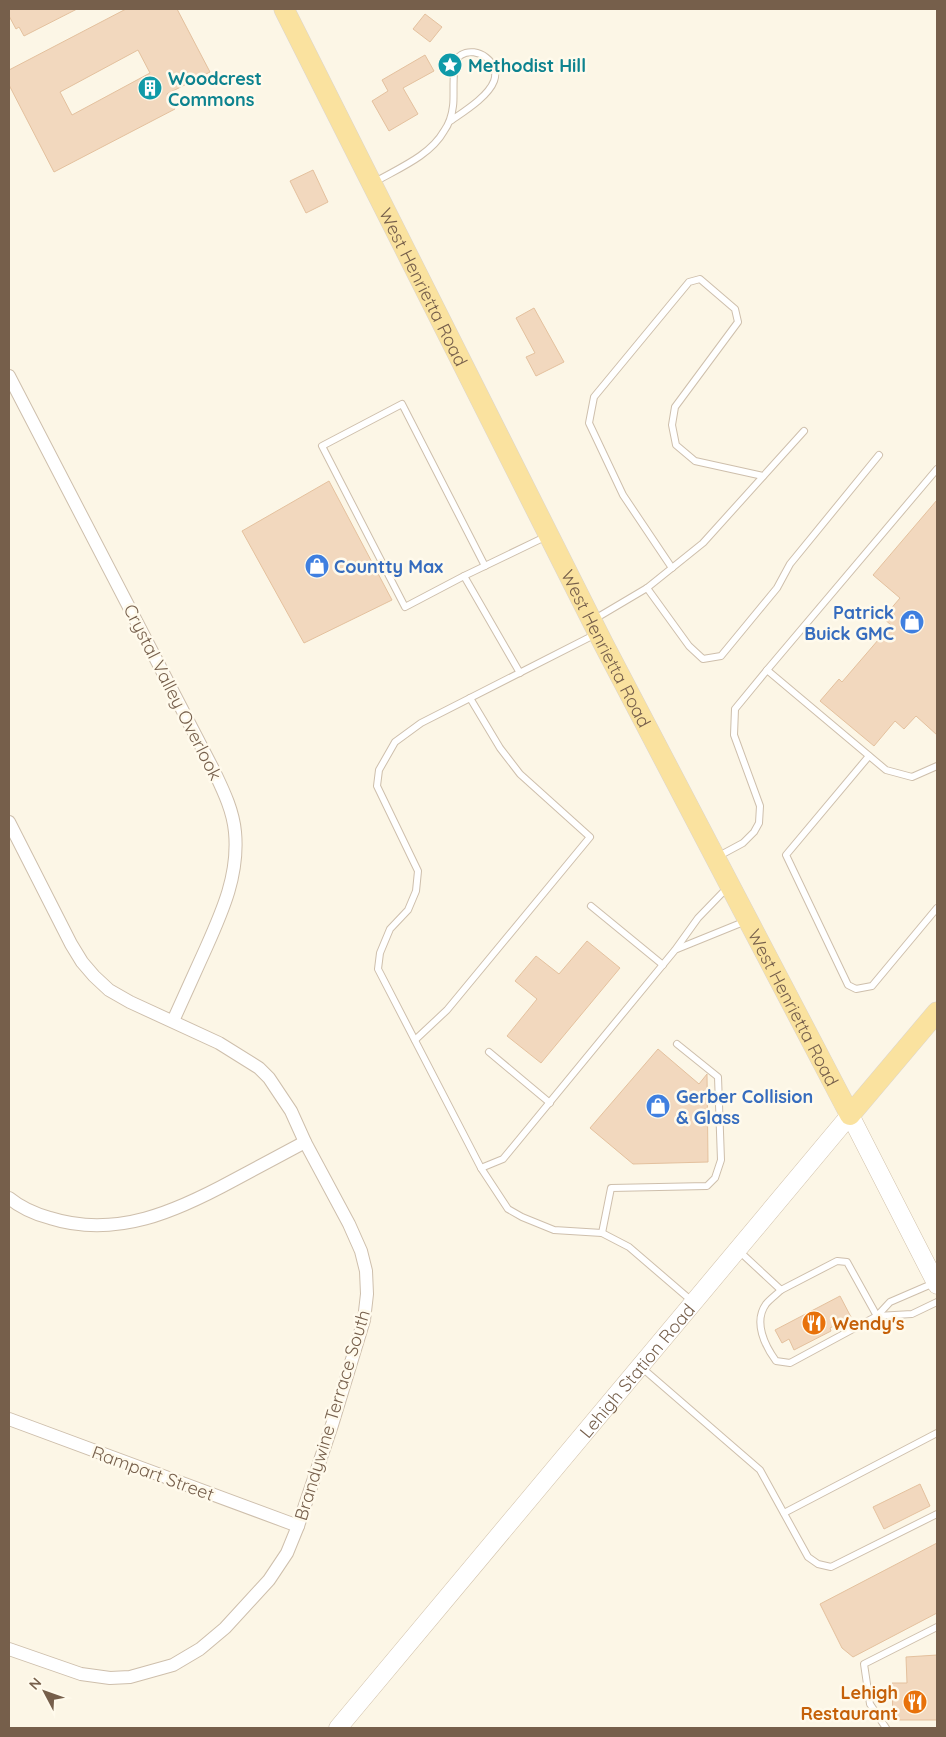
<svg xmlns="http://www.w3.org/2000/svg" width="946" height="1737" viewBox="0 0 946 1737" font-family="Quicksand,sans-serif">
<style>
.building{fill:#f2d8be;stroke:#e4c19e;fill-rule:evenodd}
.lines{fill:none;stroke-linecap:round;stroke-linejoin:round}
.lane-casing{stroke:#cebfac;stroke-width:8}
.street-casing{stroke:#cebfac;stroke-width:14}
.secondary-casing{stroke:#d1c0a9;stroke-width:19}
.primary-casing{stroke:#dbd5d0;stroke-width:21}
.lane{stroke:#fff;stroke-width:6}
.street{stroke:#fff;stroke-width:12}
.secondary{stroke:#fff;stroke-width:18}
.primary{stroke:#fae29f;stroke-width:20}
.labels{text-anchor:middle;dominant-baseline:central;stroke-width:5;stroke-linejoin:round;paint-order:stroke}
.culture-label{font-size:18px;font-weight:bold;fill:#0d838f;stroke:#fffaec;text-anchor:start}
.street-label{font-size:18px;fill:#765f4b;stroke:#fffaec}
.shop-label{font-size:18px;font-weight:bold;fill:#366cbe;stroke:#fffaec;text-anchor:start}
.food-label{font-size:18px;font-weight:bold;fill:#c56008;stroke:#fffaec;text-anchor:start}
</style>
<rect width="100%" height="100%" fill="#fcf6e6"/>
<g class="building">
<polygon points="9,9 77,9 24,36 19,27 16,29 9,16"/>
<path d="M126 9H177L210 72 167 94 175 109 54 172 9 85V70ZM138 50 150 73 72 115 60 92Z"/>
<polygon points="425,14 442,27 430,42 413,29"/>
<polygon points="425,55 434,71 403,88 418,114 389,131 372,101 388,91 382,80"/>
<polygon points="313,170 328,202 306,213 290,181"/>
<polygon points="534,308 564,362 536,376 526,357 535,353 516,318"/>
<polygon points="329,481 392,600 304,643 242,531"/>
<polygon points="937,500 937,735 916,716 904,729 895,721 874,746 820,701 839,679 842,682 891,625 883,618 900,598 873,575"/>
<polygon points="587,941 620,968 541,1063 507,1036 537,999 515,981 536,956 559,974"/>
<polygon points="658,1049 699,1084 707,1074 708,1162 633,1164 590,1128"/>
<polygon points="840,1296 851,1317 830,1328 831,1331 794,1350 789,1339 782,1343 775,1330"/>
<polygon points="920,1484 930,1506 884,1529 873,1507"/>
<polygon points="937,1543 937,1613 853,1657 842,1648 820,1604"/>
<polygon points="937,1655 937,1720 893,1720 892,1683 907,1683 906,1657"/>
</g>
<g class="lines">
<defs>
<g id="lane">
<path d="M373 183C397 169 430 156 444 131 449 124 452 115 453 106 455 94 450 61 461 55 477 45 501 63 494 81 488 97 463 112 449 122"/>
<polyline points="672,568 623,495 589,423 594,397 689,282 700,279 735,309 738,322 675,407 672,425 676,445 695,461 763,476"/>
<polyline points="464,576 405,607 322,446 402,404 485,566"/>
<polyline points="647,588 689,646 703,659 721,656 777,588 790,564 879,455"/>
<polyline points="593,620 647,588 703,543 804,431"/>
<polyline points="596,634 421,723 395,742 379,770 377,786 418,871 416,891 408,910 390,929 380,953 378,969 481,1168 508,1209 522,1217 554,1230 602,1233 629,1247 693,1302"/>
<polyline points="767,670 937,469"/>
<polyline points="520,673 464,576 547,536"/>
<polyline points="869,756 786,855 848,985 856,989 872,986 937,908"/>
<polyline points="717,857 743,843 754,832 759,823 760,806 734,735 735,709 767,670 886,770 912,777 937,766"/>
<polyline points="591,906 663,965"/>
<polyline points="677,949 746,921"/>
<polyline points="415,1040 447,1010 590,837 520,774 500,748 470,698"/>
<polyline points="489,1052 550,1103"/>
<polyline points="481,1168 503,1159 675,950 698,918 727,888"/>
<polyline points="602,1233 611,1188 707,1186 715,1178 721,1160 718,1077 677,1044"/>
<polyline points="739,1251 781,1290 837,1261 847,1262 877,1316"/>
<path d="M781 1290C776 1295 770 1299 766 1304 753 1322 765 1346 776 1361L790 1363 877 1316 890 1302 934 1283"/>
<polyline points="877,1316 912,1314 937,1302"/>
<polyline points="641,1367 760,1470 808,1557 818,1564 831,1567 937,1514"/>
<polyline points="784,1513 937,1433"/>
<polyline points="886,1728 870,1704 864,1664 937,1627"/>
</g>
<g id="street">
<path d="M9 376 214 771C223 790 233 810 235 832 239 874 223 910 206 948 195 972 184 997 173 1021"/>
<polyline points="9,822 71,944 82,962 94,976 109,990 130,1002 219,1043 259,1068 269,1078 291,1111 305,1142 349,1224 361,1251 366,1271 367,1294 364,1320 332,1425 298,1526 287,1553 269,1580 225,1628 200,1649 173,1665 130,1677 110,1678 81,1674 9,1649"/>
<path d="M9 1198C20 1207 35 1214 50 1218 116 1239 177 1211 234 1180 258 1167 281 1155 305 1142"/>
<polyline points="9,1419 298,1526"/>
</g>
<g id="secondary">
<path id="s1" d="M338 1728 850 1115 937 1285"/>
</g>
<g id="primary">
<path id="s2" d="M284 9 603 643 850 1115 937 1012"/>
</g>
</defs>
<use href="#lane" class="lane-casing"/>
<use href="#street" class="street-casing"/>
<use href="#secondary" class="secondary-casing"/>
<use href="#primary" class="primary-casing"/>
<use href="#lane" class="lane"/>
<use href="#street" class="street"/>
<use href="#secondary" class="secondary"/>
<use href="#primary" class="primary"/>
</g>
<defs>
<symbol id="sight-disc" viewBox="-11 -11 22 22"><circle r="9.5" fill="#0f9aa8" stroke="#fffaec"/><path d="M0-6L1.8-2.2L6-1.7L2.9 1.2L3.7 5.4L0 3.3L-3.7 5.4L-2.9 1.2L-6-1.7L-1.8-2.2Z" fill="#fff"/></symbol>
<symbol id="building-disc" viewBox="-11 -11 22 22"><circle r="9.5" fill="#0f9aa8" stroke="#fffaec"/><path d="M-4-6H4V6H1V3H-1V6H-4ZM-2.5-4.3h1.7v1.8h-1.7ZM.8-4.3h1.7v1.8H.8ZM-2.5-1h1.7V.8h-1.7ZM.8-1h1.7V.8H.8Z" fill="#fff"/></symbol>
<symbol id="shop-disc" viewBox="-11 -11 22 22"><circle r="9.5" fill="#3f7fe0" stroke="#fffaec"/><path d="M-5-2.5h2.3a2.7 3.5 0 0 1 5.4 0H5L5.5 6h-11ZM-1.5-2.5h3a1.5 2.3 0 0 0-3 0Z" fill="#fff"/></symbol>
<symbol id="restaurant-disc" viewBox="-11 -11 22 22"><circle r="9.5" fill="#e8710a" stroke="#fffaec"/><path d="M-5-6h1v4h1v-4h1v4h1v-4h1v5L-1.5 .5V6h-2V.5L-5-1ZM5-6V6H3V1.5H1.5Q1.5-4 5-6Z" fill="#fff"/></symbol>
</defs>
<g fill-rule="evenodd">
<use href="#sight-disc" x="436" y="51" width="28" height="28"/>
<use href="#building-disc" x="136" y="74" width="28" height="28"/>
<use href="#shop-disc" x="303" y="552" width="28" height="28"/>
<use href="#shop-disc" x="898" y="608" width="28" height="28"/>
<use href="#shop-disc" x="644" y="1092" width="28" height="28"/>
<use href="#restaurant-disc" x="800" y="1309" width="28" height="28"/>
<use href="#restaurant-disc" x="901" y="1688" width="28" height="28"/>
</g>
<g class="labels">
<g class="culture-label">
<text x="468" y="65">Methodist Hill</text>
<text x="168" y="78">Woodcrest<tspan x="168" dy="21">Commons</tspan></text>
</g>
<g class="street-label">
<text stroke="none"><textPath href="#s2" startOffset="311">West Henrietta Road</textPath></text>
<text stroke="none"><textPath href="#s2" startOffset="716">West Henrietta Road</textPath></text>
<text transform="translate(173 692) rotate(63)">Crystal Valley Overlook</text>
<text stroke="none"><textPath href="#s2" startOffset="1121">West Henrietta Road</textPath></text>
<text stroke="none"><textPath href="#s1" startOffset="466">Lehigh Station Road</textPath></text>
<text transform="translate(332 1415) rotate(-73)">Brandywine Terrace South</text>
<text transform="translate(153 1473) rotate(20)">Rampart Street</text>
</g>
<g class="shop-label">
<text x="334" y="566">Countty Max</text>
<text x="894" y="612" text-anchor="end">Patrick<tspan x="894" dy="21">Buick GMC</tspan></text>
<text x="676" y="1096">Gerber Collision<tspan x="676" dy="21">&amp; Glass</tspan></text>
</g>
<g class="food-label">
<text x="832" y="1323">Wendy's</text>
<text x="898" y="1692" text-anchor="end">Lehigh<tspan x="898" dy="21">Restaurant</tspan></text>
</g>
</g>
<rect width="946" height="1737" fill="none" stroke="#765f4b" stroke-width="20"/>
<g transform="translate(45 1692) rotate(311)" stroke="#fffaec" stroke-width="4" paint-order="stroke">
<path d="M0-4L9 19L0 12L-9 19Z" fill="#765f4b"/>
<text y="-8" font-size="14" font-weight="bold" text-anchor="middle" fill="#765f4b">N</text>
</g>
</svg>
